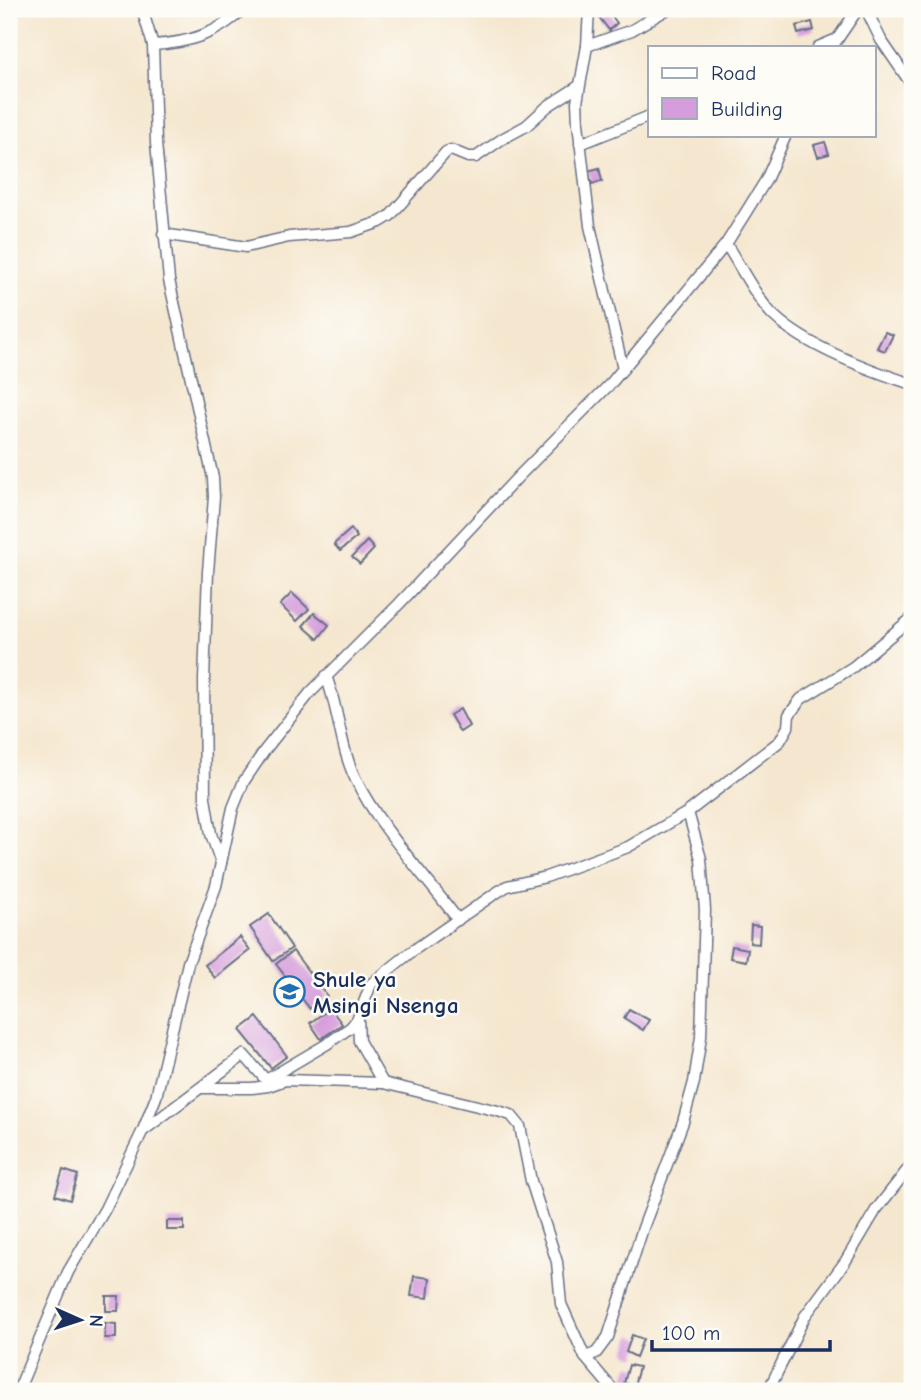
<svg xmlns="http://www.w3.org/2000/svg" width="921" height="1400" viewBox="0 0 921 1400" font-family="'Comic Neue',sans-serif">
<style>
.building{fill:#d59ddb}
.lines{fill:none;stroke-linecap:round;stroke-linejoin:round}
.street-casing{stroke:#676f86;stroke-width:13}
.street{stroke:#fff;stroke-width:10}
.labels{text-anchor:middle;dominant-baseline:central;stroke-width:5;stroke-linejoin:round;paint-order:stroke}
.poi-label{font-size:23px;font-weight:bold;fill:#1b2f5e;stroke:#fdfcf7;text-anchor:start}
</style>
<rect width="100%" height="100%" fill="#fdfcf7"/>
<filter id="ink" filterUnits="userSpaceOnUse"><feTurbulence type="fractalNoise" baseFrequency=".0143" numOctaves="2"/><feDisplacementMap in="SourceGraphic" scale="14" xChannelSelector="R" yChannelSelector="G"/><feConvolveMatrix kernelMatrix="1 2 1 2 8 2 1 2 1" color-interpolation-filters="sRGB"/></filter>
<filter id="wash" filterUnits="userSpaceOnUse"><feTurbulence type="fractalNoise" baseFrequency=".00686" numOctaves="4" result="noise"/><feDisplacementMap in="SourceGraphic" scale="28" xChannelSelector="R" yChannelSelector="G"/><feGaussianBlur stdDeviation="1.57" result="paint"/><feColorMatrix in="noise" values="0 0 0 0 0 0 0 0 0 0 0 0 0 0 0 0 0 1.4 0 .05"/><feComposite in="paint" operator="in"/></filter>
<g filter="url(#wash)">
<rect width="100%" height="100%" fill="#f5e7cf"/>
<g id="blocks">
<g class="building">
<polygon points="608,11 617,23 609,30 599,17"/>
<polygon points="812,22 814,30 798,34 796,26"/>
<polygon points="825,142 829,154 818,157 814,145"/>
<polygon points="599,168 602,181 592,184 588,171"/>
<polygon points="885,332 893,335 885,351 877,348"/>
<polygon points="351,529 357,537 340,551 334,544"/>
<polygon points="367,541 374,549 360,564 352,557"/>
<polygon points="292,593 309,609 297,621 280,605"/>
<polygon points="314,613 329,625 318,639 303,626"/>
<polygon points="460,709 469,726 460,732 450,715"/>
<polygon points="269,914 292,948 273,961 250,927"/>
<polygon points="751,925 760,926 759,944 750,943"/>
<polygon points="240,937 250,950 215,978 205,965"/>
<polygon points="732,946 748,949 746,961 730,958"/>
<polygon points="293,951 327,996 310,1009 276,964"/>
<polygon points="330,1008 342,1024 321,1039 310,1023"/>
<polygon points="629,1009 649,1020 643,1030 624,1018"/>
<polygon points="257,1017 287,1056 271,1068 240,1030"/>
<polygon points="63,1170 78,1175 70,1200 55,1195"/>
<rect x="167" y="1221" width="17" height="9"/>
<polygon points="414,1276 430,1278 428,1298 411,1296"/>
<polygon points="106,1296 119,1296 118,1311 106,1311"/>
<polygon points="105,1323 116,1324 116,1338 105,1338"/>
<polygon points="632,1335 643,1339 636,1357 626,1352"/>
<polygon points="629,1365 639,1367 634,1386 624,1383"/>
</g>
</g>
</g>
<g filter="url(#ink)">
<use href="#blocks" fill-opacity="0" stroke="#676f86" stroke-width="2"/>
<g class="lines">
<defs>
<g id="street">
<polyline points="142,9 153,45 156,143 169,280 213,478 214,497 208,572 204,680 205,798 211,834 221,863"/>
<polyline points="589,9 587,46 577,102 578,123 590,226 623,369"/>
<polyline points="866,9 881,40 912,85"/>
<path d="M153 45C188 43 218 34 243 9"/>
<polyline points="587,46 632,30 668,9"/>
<polyline points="818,47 837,39"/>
<polyline points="832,47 858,9"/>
<polyline points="580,144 650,116"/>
<polyline points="163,234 246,247 289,237 351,232 380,222 390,216 446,152 451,150 468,157 476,157 502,139 526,126 548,106 579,86"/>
<path d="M726 244C739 264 755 296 771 313 803 346 869 370 912 384"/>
<path d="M326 676C339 710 340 748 356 780 378 826 427 878 458 920"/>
<polyline points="358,1019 359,1041 383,1083"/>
<polyline points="202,1088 252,1088 268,1086 285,1080 383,1083 498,1111 511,1115 520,1126 531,1181 557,1262 561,1304 585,1357 614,1391"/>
<polyline points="144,1130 244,1055 266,1080 327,1044 351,1027 358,1018 371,984 411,952 493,895 507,886 546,877 628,847 688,812 780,741 788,727 789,715 801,699 853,667 912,618"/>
<polyline points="585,1357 596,1353 608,1337 643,1228 683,1122 694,1082 701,1037 705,910 701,859 688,812"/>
<polyline points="18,1391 68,1272 105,1209 143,1130 156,1097 188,963 216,886 233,808 244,781 265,750 310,693 399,604 517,478 612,382 726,244 766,180 786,135"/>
<polyline points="768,1391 805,1316 845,1262 876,1210 912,1164"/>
</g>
</defs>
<use href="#street" class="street-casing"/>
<use href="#street" class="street"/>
</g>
</g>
<defs>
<symbol id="school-ring" viewBox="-11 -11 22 22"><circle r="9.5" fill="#fdfcf7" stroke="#1f6fb2" stroke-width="1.5"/><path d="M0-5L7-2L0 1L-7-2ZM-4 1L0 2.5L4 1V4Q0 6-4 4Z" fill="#1f6fb2"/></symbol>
</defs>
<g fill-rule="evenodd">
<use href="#school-ring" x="272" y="974" width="35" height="35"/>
</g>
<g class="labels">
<g class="poi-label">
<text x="313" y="979">Shule ya<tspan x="313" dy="26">Msingi Nsenga</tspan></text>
</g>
</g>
<rect width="921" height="1400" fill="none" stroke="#fdfcf7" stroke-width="35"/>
<rect x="648" y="46" width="228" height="91" fill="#fdfcf7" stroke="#a3aaba" stroke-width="2"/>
<rect x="662" y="68" width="35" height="10" fill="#ffffff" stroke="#a3aaba" stroke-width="2"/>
<text x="711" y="80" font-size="21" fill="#1b2f5e">Road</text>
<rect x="662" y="98" width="35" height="21" fill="#d59ddb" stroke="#a3aaba" stroke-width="2"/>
<text x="711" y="116" font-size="21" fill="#1b2f5e">Building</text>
<g transform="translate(80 1320) rotate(93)" stroke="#fdfcf7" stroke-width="5" paint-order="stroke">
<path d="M0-5L12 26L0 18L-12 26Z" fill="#1b2f5e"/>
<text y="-10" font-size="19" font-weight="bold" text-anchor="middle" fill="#1b2f5e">N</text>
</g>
<path d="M652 1340v10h178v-10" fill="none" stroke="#1b2f5e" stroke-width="3.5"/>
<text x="662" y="1340" font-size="21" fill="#1b2f5e" stroke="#fdfcf7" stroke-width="5" paint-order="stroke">100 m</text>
</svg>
